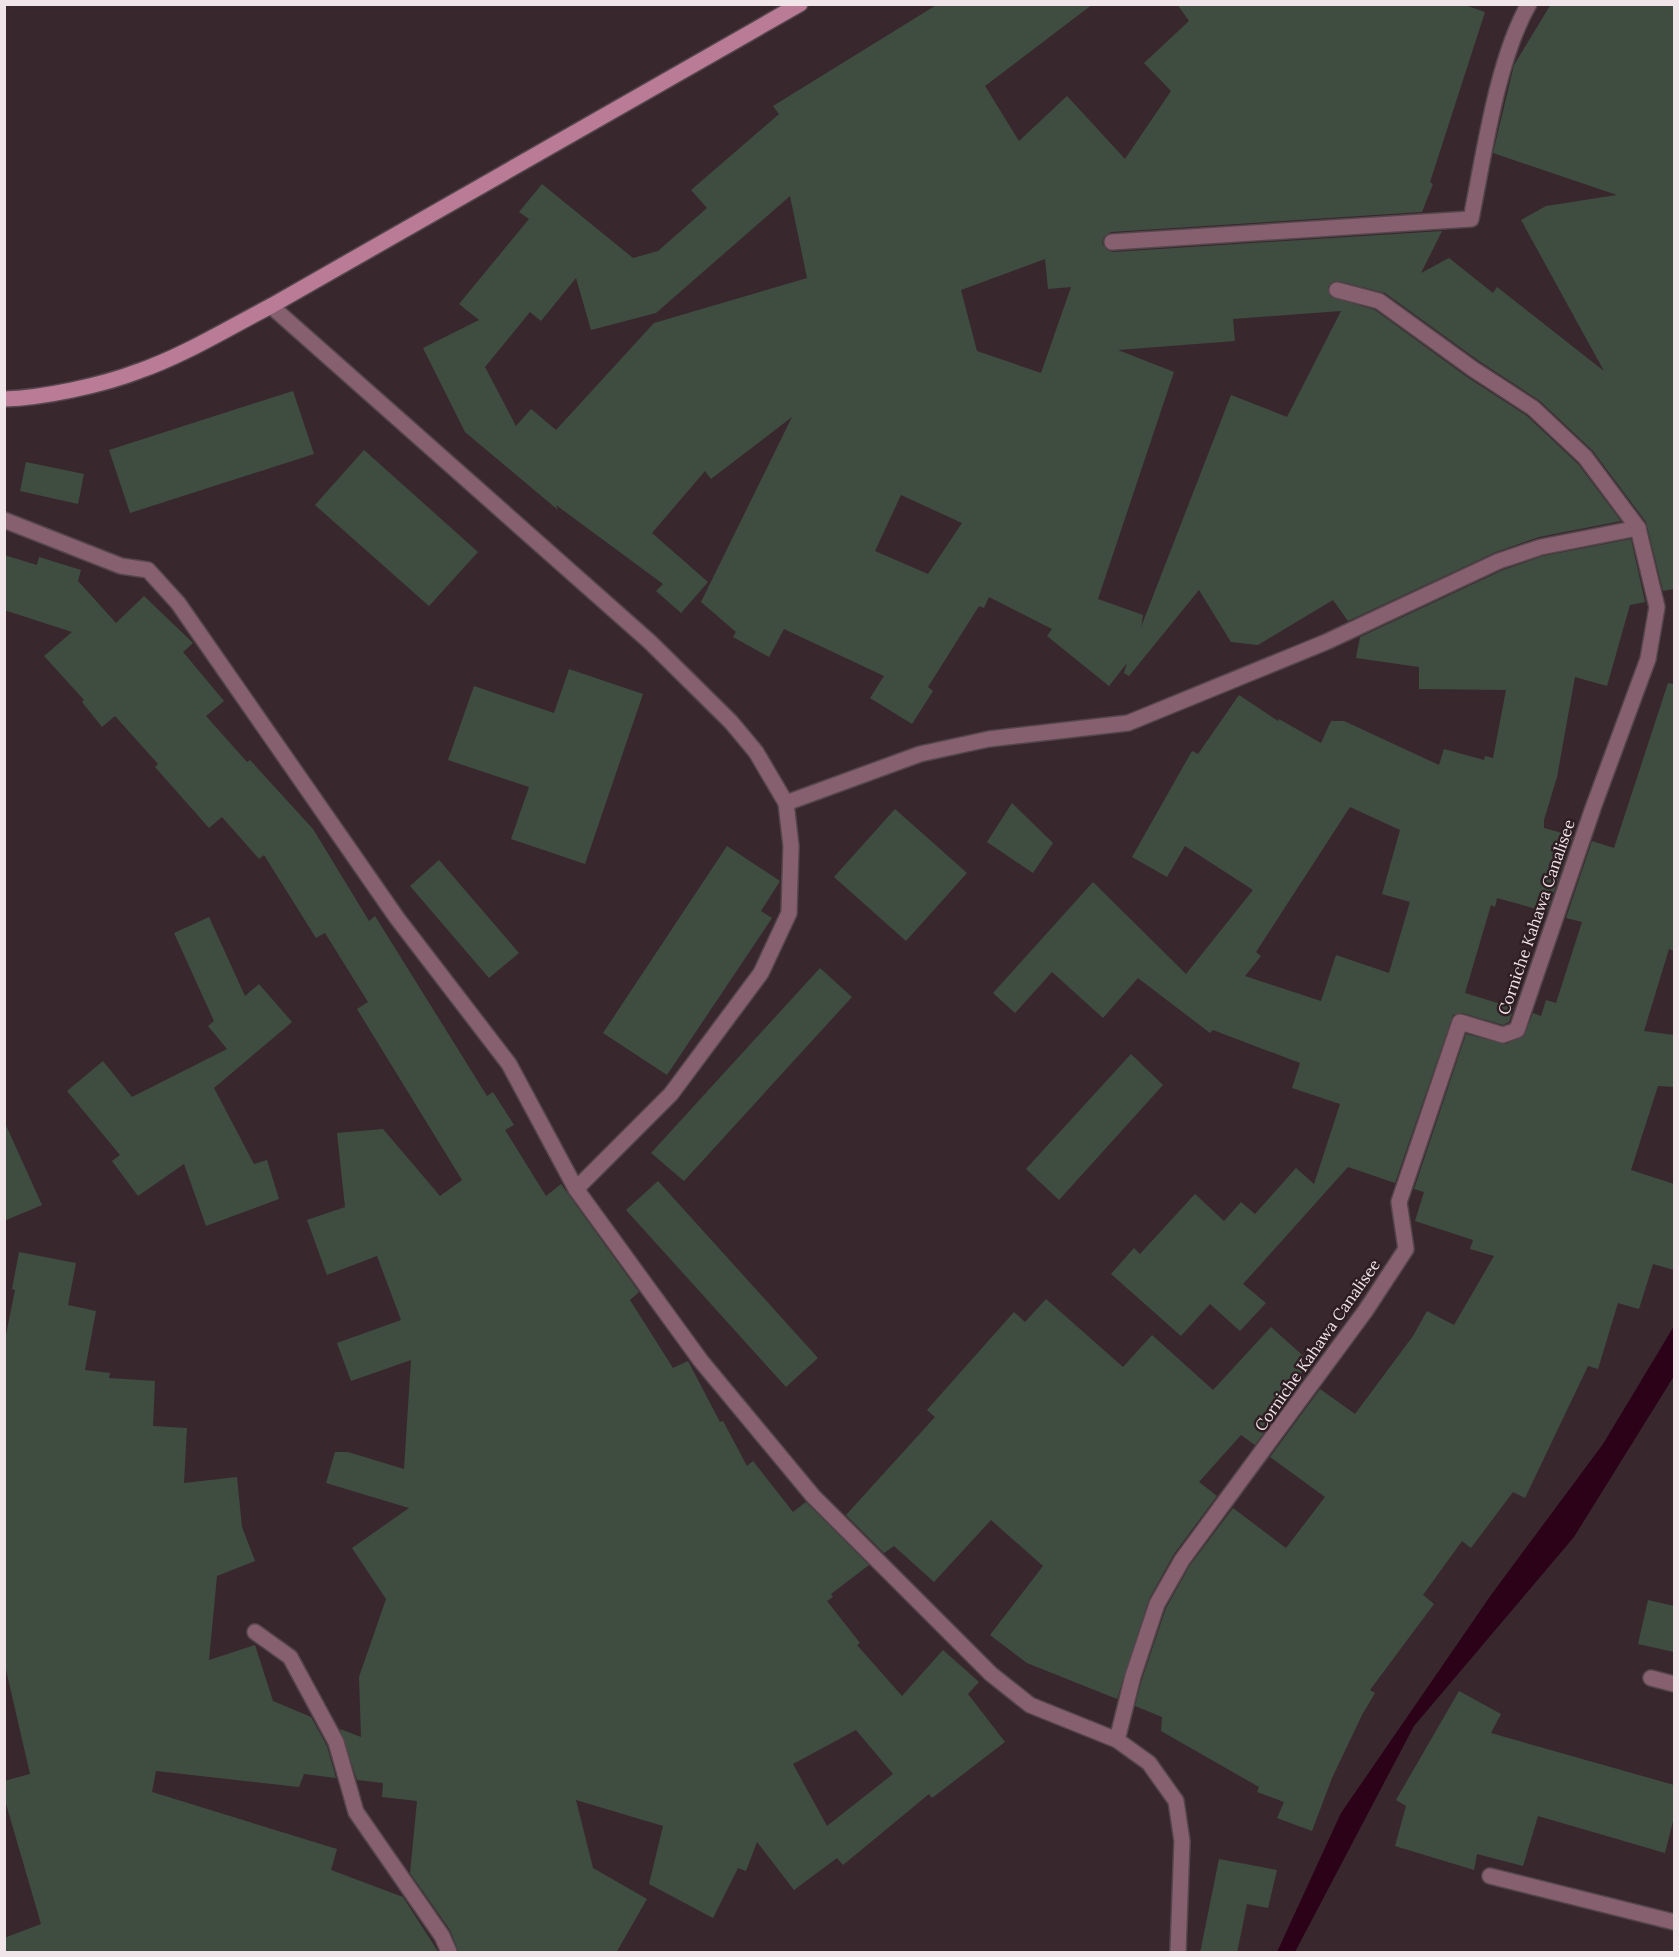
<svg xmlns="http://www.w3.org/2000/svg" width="1679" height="1957" viewBox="0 0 1679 1957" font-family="Lora,serif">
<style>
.water{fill:#2c0218}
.building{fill:#3f4d41;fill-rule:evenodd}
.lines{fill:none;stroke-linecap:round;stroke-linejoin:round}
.lane-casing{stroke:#55464c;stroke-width:18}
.street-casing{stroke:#55464c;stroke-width:18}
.secondary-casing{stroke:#55464c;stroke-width:18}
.lane{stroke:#876070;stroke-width:15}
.street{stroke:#876070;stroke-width:15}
.secondary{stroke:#b97b95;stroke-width:15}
.labels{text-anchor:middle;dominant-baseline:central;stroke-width:5;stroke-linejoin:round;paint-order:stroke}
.street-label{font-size:16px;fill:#f0e5e9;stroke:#2e1e24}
</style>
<rect width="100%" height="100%" fill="#38282e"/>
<polygon class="water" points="1674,1326 1674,1376 1574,1537 1414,1726 1295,1952 1277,1952 1341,1813 1491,1595 1603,1444"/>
<g class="building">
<path d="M938 4H1093L985 86 1019 141 1067 96 1125 159 1171 91 1144 63 1189 21 1177 4H1462L1485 12 1430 182 1433 184 1422 212 1111 232 1104 237 1102 243 1107 250 1113 252 1442 231 1421 273 1449 258 1493 293 1497 287 1604 371 1521 220 1546 206 1617 195 1493 153 1514 65 1551 4H1674V589L1663 591 1646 522 1593 451 1540 401 1479 361 1385 293 1339 281H1334L1328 287 1331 297 1375 310 1467 377 1527 416 1578 464 1621 521 1539 537 1496 552 1348 621 1333 600 1258 645 1231 642 1199 590 1129 676 1124 673 1127 663 1109 686 1047 636 1052 629 989 597 984 608 979 606 928 687 933 691 912 724 870 698 884 676 784 629 769 657 733 637 736 632 701 602 792 417 711 479 705 471 652 533 708 582 681 613 656 591 663 584 556 505 558 510 465 432 423 348 479 320 459 304 529 219 519 212 542 184 633 258 658 251 707 208 691 190 779 114 773 106ZM790 196 807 278 654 323 556 430 531 409 516 426 485 367 530 312 541 321 576 278 591 330 656 313ZM1045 259 1048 289 1071 287 1041 373 977 351 961 290ZM1341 311 1287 417 1231 395 1141 627 1143 615 1098 599 1174 372 1118 350 1235 341 1233 319ZM901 495 962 523 928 574 875 551Z"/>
<polygon points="293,391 314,454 130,513 109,450"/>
<polygon points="364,450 478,552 429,606 315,505"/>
<polygon points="26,462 84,474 78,504 20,491"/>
<path d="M1631 539 1645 602 1630 605 1607 686 1575 677 1557 777 1544 820V828L1573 836 1547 912 1497 898 1495 907 1491 905 1465 993 1514 1008 1509 1022 1503 1025 1462 1013 1453 1015 1395 1183 1348 1167 1243 1284 1266 1303 1240 1331 1210 1304 1181 1336 1111 1274 1134 1248 1140 1254 1195 1194 1224 1221 1241 1202 1255 1214 1296 1168 1314 1184 1340 1104 1292 1088 1300 1063 1213 1030 1210 1033 1138 978 1103 1018 1052 972 1015 1013 993 993 1093 882 1186 974 1253 890 1185 846 1167 877 1132 857 1192 751 1198 754 1239 695 1278 721 1279 719 1321 743 1331 721H1344L1439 765 1444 749 1484 760 1485 756 1493 758 1506 690 1419 689V667L1356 658 1360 637 1503 570 1543 556ZM1350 807 1400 830 1382 894 1410 902 1389 973 1336 955 1321 1001 1245 976 1261 956 1256 952Z"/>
<path d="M4 555 37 565 39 557 81 570 78 581 116 623 144 596 193 643 183 652 224 701 206 716 247 762 250 760 313 829 369 921 375 916 487 1096 493 1092 514 1125 505 1130 546 1196 561 1184 566 1191 639 1292 630 1300 673 1368 688 1361 720 1422 723 1421 747 1466 753 1461 793 1512 806 1502 869 1565 831 1594 833 1597 827 1601 860 1643 857 1645 902 1696 943 1650 979 1682 968 1694 1005 1742 932 1798 929 1794 843 1865 837 1858 794 1890 757 1842 746 1871 738 1868 713 1918 649 1884 663 1826 576 1800 593 1868 647 1899 616 1953H459L450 1930 410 1873 417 1801 382 1797 383 1783 357 1780 340 1729 361 1737 359 1677 386 1599 352 1548 409 1508 326 1483 335 1452H348L404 1469 411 1360 351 1381 337 1343 401 1320 377 1256 327 1275 307 1220 345 1207 337 1133 383 1129 440 1196 462 1180 357 1009 368 1002 325 933 316 938 264 855 259 859 222 817 209 828 155 767 158 764 115 716 102 727 82 702 84 700 44 656 72 632 4 610ZM856 1730 893 1774 827 1826 793 1764Z"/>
<polygon points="569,669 643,694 585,864 511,839 529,787 448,760 474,686 554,713"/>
<polygon points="1668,683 1674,684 1674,951 1669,949 1644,1031 1674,1035 1674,1087 1658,1086 1631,1170 1674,1184 1674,1270 1653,1264 1639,1309 1618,1303 1598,1369 1588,1366 1525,1498 1513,1492 1471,1548 1462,1541 1423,1595 1434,1604 1370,1690 1375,1693 1362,1715 1332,1778 1312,1831 1277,1818 1284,1802 1257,1792 1259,1787 1161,1731 1162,1717 1135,1706 1142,1679 1166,1608 1190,1565 1233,1508 1286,1548 1325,1497 1270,1457 1320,1389 1355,1414 1413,1336 1427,1311 1454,1325 1494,1256 1470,1249 1473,1240 1415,1221 1424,1192 1414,1189 1466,1034 1506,1044 1524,1036 1533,1013 1541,1016 1546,1000 1556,1003 1582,922 1566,918 1592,841 1614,848"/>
<polygon points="1012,803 1053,843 1033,873 987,842"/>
<polygon points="895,809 967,873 906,941 834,877"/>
<polygon points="727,846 780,881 761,911 772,918 667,1075 603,1033"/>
<polygon points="439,860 519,953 489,978 410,886"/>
<polygon points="209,917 245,996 259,984 292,1022 214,1088 254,1164 267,1160 279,1199 206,1226 184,1164 138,1196 112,1161 120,1155 67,1091 103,1061 132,1097 227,1049 208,1026 214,1021 174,933"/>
<polygon points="820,968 852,997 684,1181 651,1153"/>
<polygon points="1131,1054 1163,1085 1059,1200 1026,1169"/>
<polygon points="4,1121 42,1205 4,1221"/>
<polygon points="658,1181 818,1358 786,1387 626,1210"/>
<polygon points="19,1252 76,1263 68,1305 96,1311 85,1370 110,1373 109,1378 155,1381 153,1426 187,1428 184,1483 237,1477 242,1527 255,1561 217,1576 209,1660 255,1645 273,1701 311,1717 327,1746 336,1778 304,1774 299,1787 156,1771 152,1792 337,1849 331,1870 403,1897 439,1953 4,1953 4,1938 41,1924 4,1797 4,1781 30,1774 4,1661 4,1345 15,1290 12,1289"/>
<polygon points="1046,1299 1123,1367 1152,1335 1213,1390 1271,1327 1311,1363 1300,1374 1304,1377 1255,1445 1241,1435 1199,1482 1217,1496 1174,1554 1149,1599 1117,1699 1027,1663 990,1635 1043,1566 991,1520 934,1582 894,1546 884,1553 846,1515 935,1417 927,1410 1014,1312 1025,1322"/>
<polygon points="1648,1600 1674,1606 1674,1652 1638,1644"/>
<polygon points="1459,1691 1501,1714 1491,1733 1674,1785 1674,1817 1665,1853 1538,1816 1523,1866 1477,1854 1474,1870 1395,1846 1406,1806 1396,1800"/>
<polygon points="1219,1859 1277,1870 1268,1908 1247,1904 1237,1953 1200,1953"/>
</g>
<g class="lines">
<defs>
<g id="lane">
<polyline points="1651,1678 1674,1684"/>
<polyline points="1490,1876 1674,1922"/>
</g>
<g id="street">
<path d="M1112 242 1471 219C1484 155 1497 59 1529 4"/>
<polyline points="271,306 650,642 731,722 756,752 786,803 791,846 789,913 761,973 671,1094 576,1189"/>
<polyline points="4,520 121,566 148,570 178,603 397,918 509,1064 576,1189 701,1361 813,1496 991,1674 1030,1705 1117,1740 1149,1763 1176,1801 1182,1841 1178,1952"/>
<polyline points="786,803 920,754 989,739 1128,723 1326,642 1499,561 1541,547 1638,528"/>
<polyline points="255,1632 290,1657 336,1742 356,1812 442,1936 449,1952"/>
<polyline points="1117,1740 1133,1676 1157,1604 1182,1560 1366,1310 1406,1249 1399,1202 1460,1022 1503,1035 1517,1030 1593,808 1648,659 1657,607 1638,528 1585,457 1533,408 1473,369 1379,301 1337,290"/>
</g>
<path id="secondary" d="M4 399C43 398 103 385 139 371 183 356 230 327 271 306L800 4"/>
</defs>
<use href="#lane" class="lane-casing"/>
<use href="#street" class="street-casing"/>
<use href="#secondary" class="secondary-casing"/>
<use href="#lane" class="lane"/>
<use href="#street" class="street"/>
<use href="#secondary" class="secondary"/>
</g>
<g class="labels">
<g class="street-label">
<text transform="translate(1536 917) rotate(-71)">Corniche Kahawa Canalisee</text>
<text transform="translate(1317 1345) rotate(-55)">Corniche Kahawa Canalisee</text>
</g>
</g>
<rect width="1679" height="1957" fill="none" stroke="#f0e5e9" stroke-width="12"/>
</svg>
